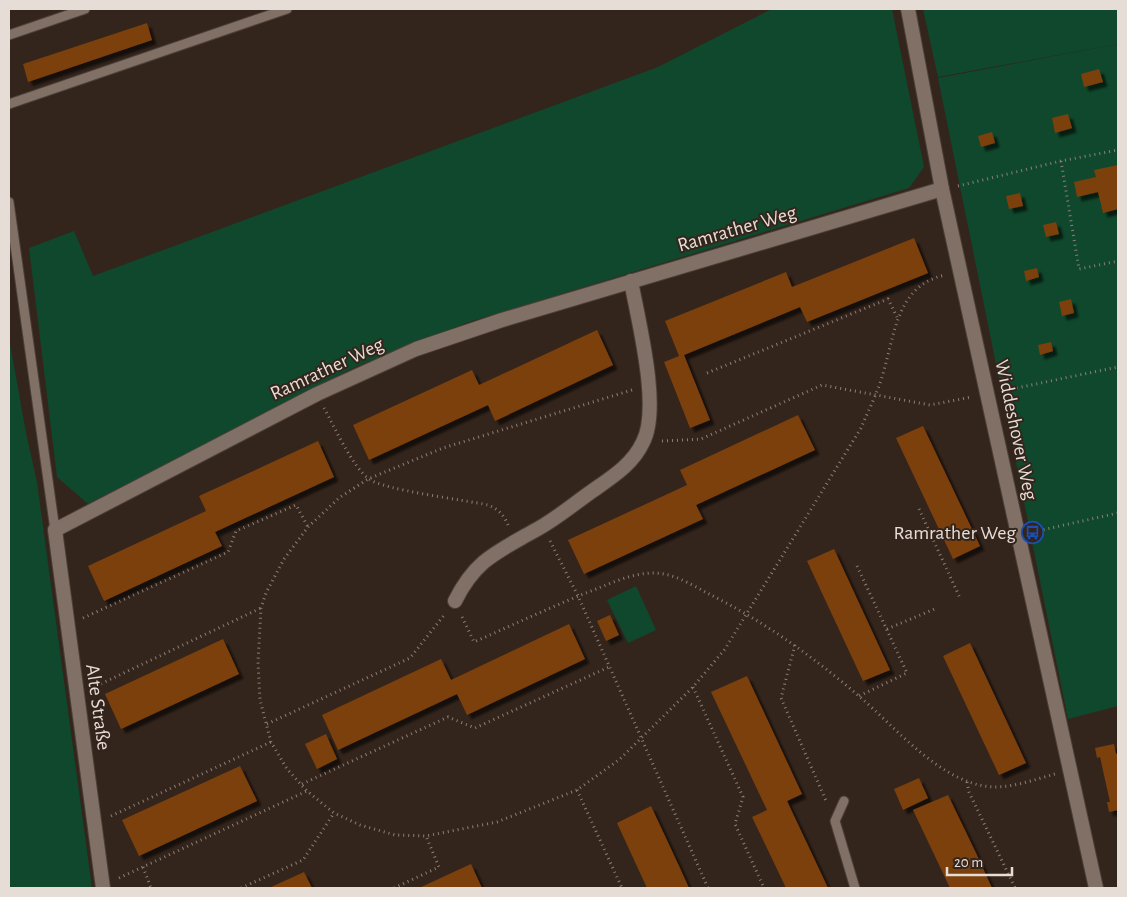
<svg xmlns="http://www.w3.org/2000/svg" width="1127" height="897" viewBox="0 0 1127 897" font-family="'Alegreya Sans',sans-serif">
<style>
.green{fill:#0f482d}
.building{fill:#7c3f0b;filter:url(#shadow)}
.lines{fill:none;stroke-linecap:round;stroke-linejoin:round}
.service-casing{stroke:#4c4038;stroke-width:11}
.minor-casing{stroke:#4c4038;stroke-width:16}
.path{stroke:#8b7f77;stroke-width:3;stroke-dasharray:1 4;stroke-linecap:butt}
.service{stroke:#817065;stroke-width:9}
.minor{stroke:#817065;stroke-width:14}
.labels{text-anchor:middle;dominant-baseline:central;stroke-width:4;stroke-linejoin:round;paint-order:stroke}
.street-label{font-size:20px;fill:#e7ddd7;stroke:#34251c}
.poi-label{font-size:20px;fill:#e7ddd7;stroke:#34251c;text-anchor:end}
</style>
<defs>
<filter id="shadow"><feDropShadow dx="4.5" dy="4.5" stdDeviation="1" flood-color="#0009"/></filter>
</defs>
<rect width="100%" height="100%" fill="#34251c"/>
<g class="green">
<polygon points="772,9 892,9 924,167 909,188 469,322 355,367 88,504 57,477 29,248 74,231 93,276 658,67"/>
<polygon points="923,9 1118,9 1118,44 938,77"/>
<polygon points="1118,44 1118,706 1068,719 938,78"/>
<polygon points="9,338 26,433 37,482 92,888 9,888"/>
<polygon points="636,586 656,630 628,643 607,600"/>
</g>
<g class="building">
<polygon points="147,23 152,40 28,82 23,64"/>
<polygon points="1099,69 1103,82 1084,87 1081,74"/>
<polygon points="1068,114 1072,128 1055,133 1052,118"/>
<polygon points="992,132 995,143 981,147 978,136"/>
<polygon points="1118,165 1118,209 1103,213 1098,192 1077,197 1074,182 1096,177 1094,170"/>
<polygon points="1020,193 1023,206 1009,209 1006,196"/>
<polygon points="1056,222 1059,234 1046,237 1043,225"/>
<polygon points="914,238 928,273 807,322 800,307 684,355 710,420 690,428 664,362 679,356 665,321 786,272 792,287"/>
<polygon points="1037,268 1039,277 1026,281 1024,271"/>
<polygon points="1071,299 1074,313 1062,316 1059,302"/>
<polygon points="597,330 613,365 495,421 488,405 369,460 353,425 472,370 479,385"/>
<polygon points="1051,342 1053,351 1040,355 1038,345"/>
<polygon points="798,415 815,450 696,505 703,519 584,574 568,540 687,485 680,470"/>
<polygon points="923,426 980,546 953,559 896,438"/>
<polygon points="318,441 334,477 215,532 222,546 104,601 88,566 206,511 199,496"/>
<polygon points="834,549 890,670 863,681 807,561"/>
<polygon points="610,615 619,635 606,641 597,621"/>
<polygon points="569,624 585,659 467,715 457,694 338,750 322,715 441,659 451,680"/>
<polygon points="223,639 239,674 121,729 105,694"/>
<polygon points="970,643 1026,763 999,775 943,656"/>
<polygon points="747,676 802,794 787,801 828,888 786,888 752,817 767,810 711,692"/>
<polygon points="326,734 337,759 317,769 305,744"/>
<polygon points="1114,744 1116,754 1118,753 1118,810 1109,812 1107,802 1110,802 1100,757 1097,758 1095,748"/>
<polygon points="240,766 257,801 139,856 122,820"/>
<polygon points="919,778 928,798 903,810 894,789"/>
<polygon points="948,795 976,853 992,888 950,888 913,810"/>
<polygon points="651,806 679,866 689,888 647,888 617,823"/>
<polygon points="471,864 482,888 419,888"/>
<polygon points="304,872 312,888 269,888"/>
</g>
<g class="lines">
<defs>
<g id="service">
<polyline points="9,35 85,9"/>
<polyline points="9,104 287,9"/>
<polyline points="9,202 55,530"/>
<polyline points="844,801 835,821 855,888"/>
</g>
<g id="minor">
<polyline points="908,9 942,189 1096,888"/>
<path d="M455 601C475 561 495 553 532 532 552 522 570 507 588 494 609 479 632 466 643 442 661 408 638 320 631 281"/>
<polyline points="103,888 55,530 317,394 416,349 502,320 942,189"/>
</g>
</defs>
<use href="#service" class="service-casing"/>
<use href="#minor" class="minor-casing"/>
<g class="path">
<polyline points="1061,161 1079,269 1118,261"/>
<polyline points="958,186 1061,161 1118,150"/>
<polyline points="707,373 888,299 897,317"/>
<path d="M632 390 443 448 368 479 339 498 308 527 284 559 266 593 261 608 258 662 260 700 271 742 287 769 307 791 334 813 360 825 395 835 426 836 497 822 577 790 620 759 693 687 725 649 861 428C869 409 879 390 884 370 895 332 898 285 945 275"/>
<polyline points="1002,391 1118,367"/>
<path d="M324 408C334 426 353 468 369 479 383 490 465 500 488 505 498 509 504 515 508 525"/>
<polyline points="662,441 701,439 822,385 930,405 972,397"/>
<polyline points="919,509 960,598"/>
<polyline points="1036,536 1042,530 1118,513"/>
<polyline points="550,541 578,596 708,888"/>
<polyline points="857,566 907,673 859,696"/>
<path d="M462 617 474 642C515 624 555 605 596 589 614 582 633 573 654 573 675 573 695 587 713 596 766 623 815 658 860 697 895 727 937 778 984 786 1007 790 1033 780 1055 774"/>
<polyline points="83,618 228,552 236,531 296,505 308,527"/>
<polyline points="887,629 937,608"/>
<polyline points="795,645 781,698 827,803"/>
<polyline points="693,687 743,797 735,824 764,888"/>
<polyline points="92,688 261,608"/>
<polyline points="267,724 410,658 445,614"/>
<polyline points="967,782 969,792 1015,888"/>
<polyline points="302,784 448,717 475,728 609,667"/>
<polyline points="577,790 622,888"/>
<polyline points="111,816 271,742"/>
<polyline points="143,867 151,888"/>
<polyline points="119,878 307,791"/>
<polyline points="241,888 303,860 334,813"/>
<polyline points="394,888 439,867 426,836"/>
</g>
<use href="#service" class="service"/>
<use href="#minor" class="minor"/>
</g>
<defs>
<symbol id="bus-ring" viewBox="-11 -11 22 22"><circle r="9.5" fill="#34251c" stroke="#1a4fb4" stroke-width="1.5"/><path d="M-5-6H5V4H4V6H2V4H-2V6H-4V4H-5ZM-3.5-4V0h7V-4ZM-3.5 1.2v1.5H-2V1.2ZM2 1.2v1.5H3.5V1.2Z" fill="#1a4fb4"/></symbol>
</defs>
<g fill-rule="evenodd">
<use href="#bus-ring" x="1020" y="520" width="25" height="25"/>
</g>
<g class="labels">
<g class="street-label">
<text transform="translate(737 229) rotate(-16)">Ramrather Weg</text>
<text transform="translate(327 369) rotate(-25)">Ramrather Weg</text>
<text transform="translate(1016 430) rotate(78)">Widdeshover Weg</text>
<text transform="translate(98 707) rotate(82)">Alte Straße</text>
</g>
<g class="poi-label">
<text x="1016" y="533">Ramrather Weg</text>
</g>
</g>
<rect width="1127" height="897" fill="none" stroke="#e7ddd7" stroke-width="20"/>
<path d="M947 867v8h65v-8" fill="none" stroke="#e7ddd7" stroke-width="2.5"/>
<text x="954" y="867" font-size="15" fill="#e7ddd7" stroke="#34251c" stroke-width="4" paint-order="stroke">20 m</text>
</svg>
